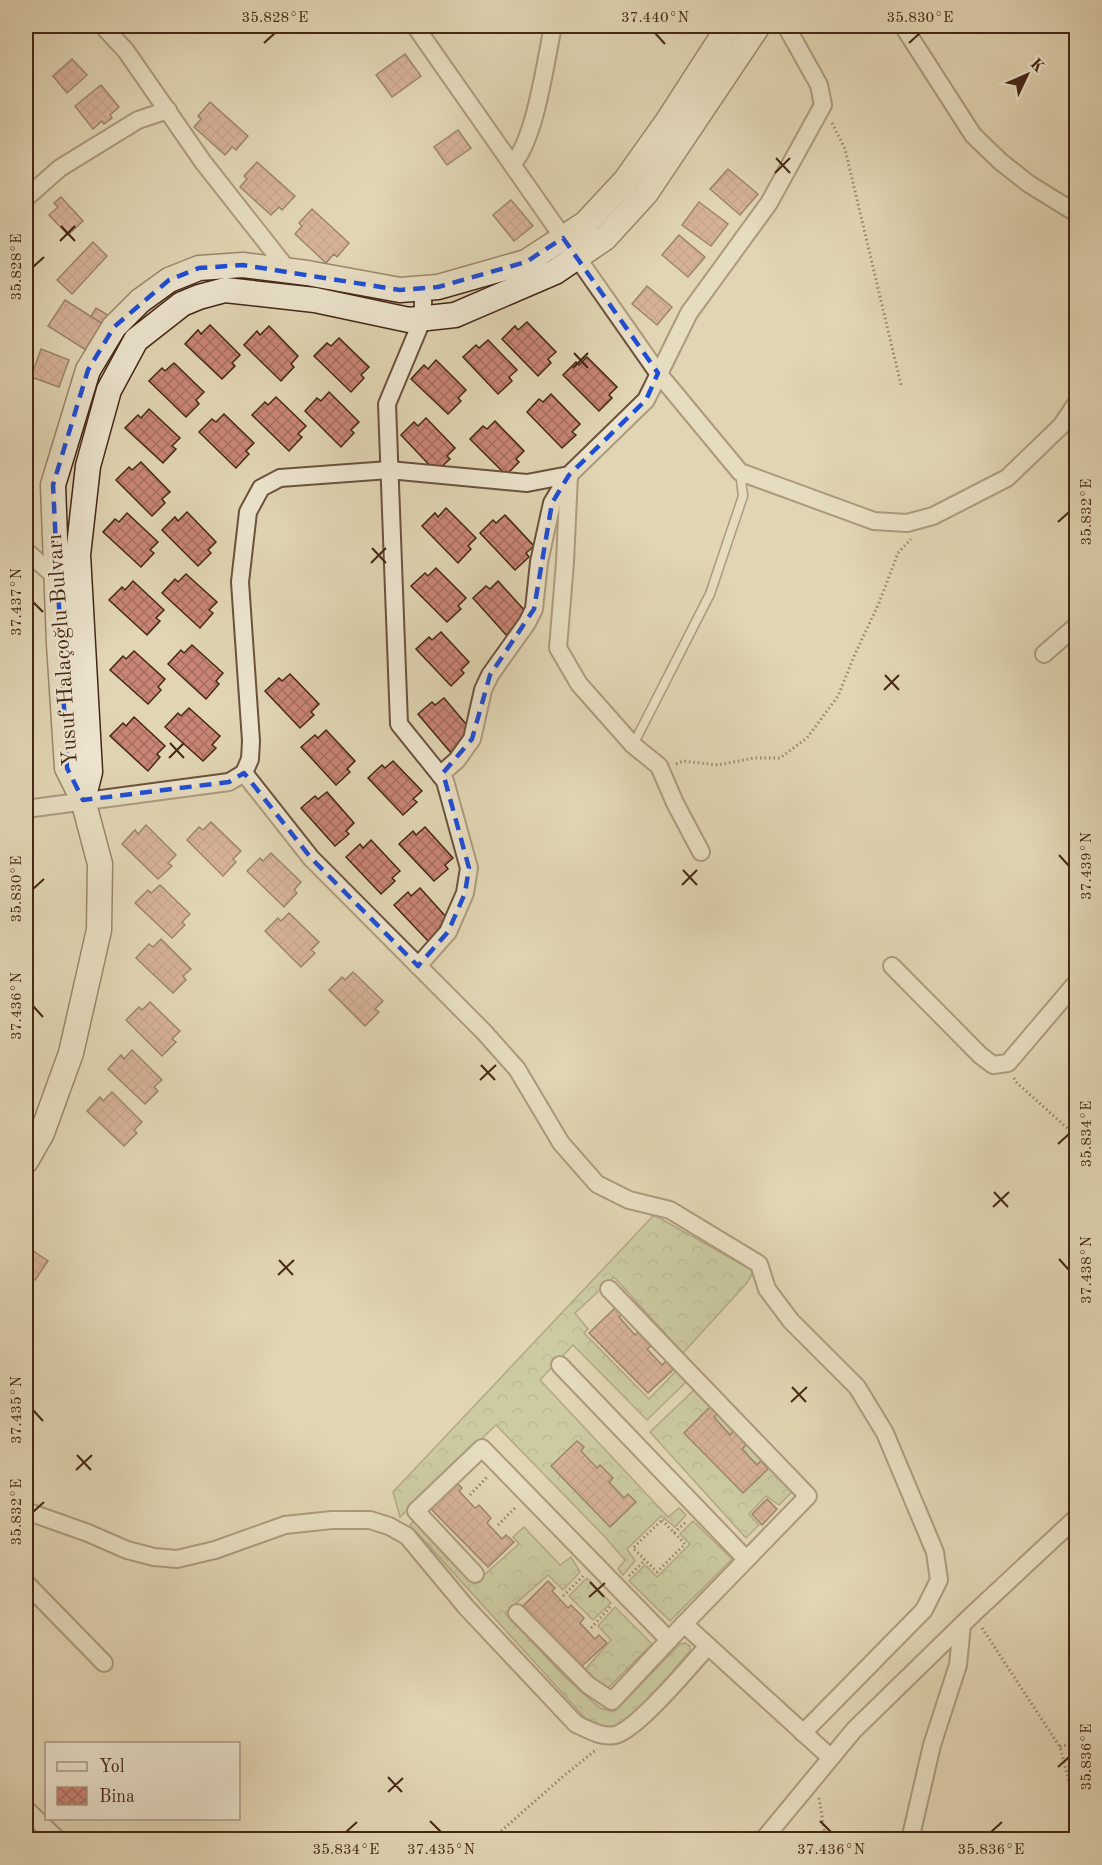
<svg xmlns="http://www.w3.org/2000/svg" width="1102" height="1865" viewBox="0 0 1102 1865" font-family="'Old Standard TT',serif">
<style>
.forest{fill:url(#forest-crowns);stroke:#7b7252;stroke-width:1.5}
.building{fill:url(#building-cross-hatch);stroke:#452715;stroke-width:1.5}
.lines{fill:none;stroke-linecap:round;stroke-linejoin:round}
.lane-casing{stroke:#6c523c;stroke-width:11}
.street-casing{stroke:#6c523c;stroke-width:20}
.secondary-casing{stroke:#452715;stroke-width:27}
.path{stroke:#452715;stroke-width:3;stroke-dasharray:1.5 3;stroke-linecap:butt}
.lane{stroke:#ece4ce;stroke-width:8}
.street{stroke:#ece4ce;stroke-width:16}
.secondary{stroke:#ece4ce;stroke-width:24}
.marked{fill:none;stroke:#1d4ed8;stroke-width:4.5;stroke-dasharray:12 8;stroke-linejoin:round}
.ticks{fill:none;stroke:#452715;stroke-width:2}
.labels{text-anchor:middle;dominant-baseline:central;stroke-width:5;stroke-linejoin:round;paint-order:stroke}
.street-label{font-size:22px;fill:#452715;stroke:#ece4ce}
.neatline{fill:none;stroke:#452715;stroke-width:2}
.ticks-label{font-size:15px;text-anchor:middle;fill:#452715}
</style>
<defs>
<pattern id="forest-crowns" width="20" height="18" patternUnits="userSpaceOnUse" patternTransform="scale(1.5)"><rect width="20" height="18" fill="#b1be8e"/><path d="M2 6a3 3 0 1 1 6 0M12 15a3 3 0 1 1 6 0" fill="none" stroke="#929a73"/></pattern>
<pattern id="building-cross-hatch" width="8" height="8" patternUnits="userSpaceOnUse" patternTransform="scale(1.5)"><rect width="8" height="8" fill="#c98575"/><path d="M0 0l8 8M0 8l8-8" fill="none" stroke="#a56d5f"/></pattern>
</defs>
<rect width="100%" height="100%" fill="#e1d5b3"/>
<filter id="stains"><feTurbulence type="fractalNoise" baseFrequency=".00333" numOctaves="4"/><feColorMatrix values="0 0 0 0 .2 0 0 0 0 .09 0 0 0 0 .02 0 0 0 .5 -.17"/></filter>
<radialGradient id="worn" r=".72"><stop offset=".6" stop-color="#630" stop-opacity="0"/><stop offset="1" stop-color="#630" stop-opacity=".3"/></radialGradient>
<g class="forest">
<polygon points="654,1215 754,1271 746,1284 683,1353 614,1277 575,1313 588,1329 584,1333 649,1399 677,1370 689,1379 647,1420 573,1345 540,1380 668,1517 679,1508 686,1515 675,1527 661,1516 627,1549 635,1561 623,1575 618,1569 625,1560 604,1536 496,1425 400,1517 393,1492"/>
<polygon points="697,1387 795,1489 779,1505 766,1496 749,1514 759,1525 746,1538 650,1432"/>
<polygon points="415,1519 475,1583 519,1544 513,1537 524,1527 560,1565 571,1557 580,1572 563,1590 548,1575 505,1613 565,1677 600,1708 614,1712 680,1644 685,1643 690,1646 690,1651 630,1720 616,1727 607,1728 599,1726 587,1720 410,1525"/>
<polygon points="693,1521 732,1559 670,1621 629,1581 645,1565 657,1577 690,1544 680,1534"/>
<polygon points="587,1578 611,1603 593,1620 569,1596"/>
<polygon points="615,1607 652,1644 604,1692 583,1672 611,1640 598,1626"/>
</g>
<g class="building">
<polygon points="405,54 421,76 392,97 376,75"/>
<polygon points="72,59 87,75 67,93 53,76"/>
<polygon points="101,85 119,107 110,115 112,118 104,124 102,121 93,129 75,106"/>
<polygon points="210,102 248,136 236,150 232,147 225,155 194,127 201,119 198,116"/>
<polygon points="458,130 471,148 447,165 434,147"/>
<polygon points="257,162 295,196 282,210 279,207 271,215 240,187 247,179 244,176"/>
<polygon points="728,169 758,194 740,215 710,189"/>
<polygon points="61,197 83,221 68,235 49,215 58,207 54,203"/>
<polygon points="511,200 533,226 514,241 493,215"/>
<polygon points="699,202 728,224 711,246 682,225"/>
<polygon points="312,209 349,243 337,257 334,254 326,263 295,234 302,226 299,223"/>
<polygon points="679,235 705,257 688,277 662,255"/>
<polygon points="93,242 107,256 72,294 57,280"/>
<polygon points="647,286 672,307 657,325 632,304"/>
<polygon points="65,300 106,326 89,352 48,326"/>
<polygon points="96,308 111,317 106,326 91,316"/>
<polygon points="527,322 556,352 548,359 551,363 538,376 502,339 515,326 518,330"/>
<polygon points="210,325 240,355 232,363 235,366 222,379 185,344 198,330 201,334"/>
<polygon points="269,326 298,356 291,364 294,367 281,381 244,345 257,331 260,335"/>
<polygon points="339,338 369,367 361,375 364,378 351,392 314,356 327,343 331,346"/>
<polygon points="488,340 517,370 509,377 512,381 498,394 463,357 476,345 479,348"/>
<polygon points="41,349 69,360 59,387 31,377"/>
<polygon points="587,357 617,387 609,395 612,398 599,411 563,375 576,362 579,365"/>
<polygon points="436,360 466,390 458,398 461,401 448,414 411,379 424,365 428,369"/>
<polygon points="174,363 204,392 196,400 199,404 186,417 149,381 162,368 165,371"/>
<polygon points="329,392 359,422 351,430 354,433 341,447 305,411 317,398 321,401"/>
<polygon points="551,394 580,424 572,432 576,435 562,448 527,412 539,399 543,402"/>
<polygon points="276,397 306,426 298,434 302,437 289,451 252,415 265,402 268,405"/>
<polygon points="149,409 180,438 172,446 176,449 163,463 125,428 138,415 141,418"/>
<polygon points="224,414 254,443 246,451 249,454 236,468 199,432 212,419 216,422"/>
<polygon points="426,418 455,448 447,456 450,459 436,472 401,435 414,422 418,426"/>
<polygon points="495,421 524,451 516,459 519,462 506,475 470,439 483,426 487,429"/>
<polygon points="141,462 170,492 162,499 165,503 152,516 116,480 129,467 132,470"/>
<polygon points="446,508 476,538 468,546 471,549 458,563 422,526 435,513 438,517"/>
<polygon points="187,512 216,542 208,550 211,553 198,566 162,530 175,517 178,521"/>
<polygon points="127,513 158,542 150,550 154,553 141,567 103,532 115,519 119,522"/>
<polygon points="505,515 534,546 526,553 529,557 515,570 480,533 493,520 496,523"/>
<polygon points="436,568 466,598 458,606 461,609 447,622 411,586 425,573 428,576"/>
<polygon points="186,574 217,602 209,610 213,613 200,628 162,593 175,579 178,582"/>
<polygon points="133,581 164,610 156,618 160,621 147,635 109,600 122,587 125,590"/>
<polygon points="498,581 526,612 518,620 521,623 507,636 473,598 486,586 490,589"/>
<polygon points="441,632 469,662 461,670 464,673 451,686 416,649 429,637 432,640"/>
<polygon points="192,645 223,673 216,681 219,684 206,699 168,664 181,650 184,653"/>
<polygon points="134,651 165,679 158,687 161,690 148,704 110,670 123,656 126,659"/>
<polygon points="290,674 319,704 311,712 314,715 300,728 265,691 279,678 282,681"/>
<polygon points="444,698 471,730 463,737 465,740 451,753 418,714 432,702 435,705"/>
<polygon points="189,708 220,736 212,745 216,748 203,761 165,727 178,713 181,716"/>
<polygon points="134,717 165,746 157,754 160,757 148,771 110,736 123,723 126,726"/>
<polygon points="326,730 355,761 347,769 350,772 336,785 301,747 315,735 318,738"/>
<polygon points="393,761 422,791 413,799 417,802 403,815 368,778 382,765 385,768"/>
<polygon points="327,792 354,823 346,831 349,834 335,846 301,808 315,796 318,799"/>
<polygon points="211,822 241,851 233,859 236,862 223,876 187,840 199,827 203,830"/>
<polygon points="146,825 176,855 168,863 172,866 158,879 122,844 135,830 138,834"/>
<polygon points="425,827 453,858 445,865 448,869 434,881 399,844 413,831 416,835"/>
<polygon points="371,840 400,871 392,878 395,881 381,894 346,857 360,844 363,848"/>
<polygon points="271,853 301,882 294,890 297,893 284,907 247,871 260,858 263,861"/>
<polygon points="160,885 190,914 182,922 185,925 172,938 135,903 148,890 151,893"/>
<polygon points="420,888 448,919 440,926 443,929 429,942 394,905 408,892 411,896"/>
<polygon points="289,913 319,942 311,950 315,953 301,967 265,931 278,918 281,921"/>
<polygon points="161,939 191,969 183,976 186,980 173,993 136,958 149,944 153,947"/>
<polygon points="353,972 383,1001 375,1009 379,1012 365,1026 329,990 342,977 345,980"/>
<polygon points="150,1002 180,1031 172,1039 176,1042 162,1056 126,1020 139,1007 142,1010"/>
<polygon points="132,1050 162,1080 154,1087 158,1091 145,1104 108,1069 121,1055 124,1059"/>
<polygon points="112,1092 142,1122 134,1130 137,1133 124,1146 87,1111 100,1097 103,1101"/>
<polygon points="26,1246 48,1261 35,1280 26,1274"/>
<polygon points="616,1307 622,1314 619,1317 635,1335 639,1331 652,1345 647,1349 662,1365 666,1361 674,1369 648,1393 589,1333"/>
<polygon points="710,1407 717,1414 714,1417 730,1435 733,1431 746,1445 742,1449 757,1465 761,1461 768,1469 743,1493 684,1433"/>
<polygon points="577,1441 584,1447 581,1451 597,1468 600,1465 613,1478 609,1482 624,1498 628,1494 636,1502 610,1527 551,1466"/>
<polygon points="455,1481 462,1488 459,1491 475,1508 479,1505 491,1518 487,1523 502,1539 506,1535 514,1542 488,1567 429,1507"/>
<polygon points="767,1499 777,1509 762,1525 752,1514"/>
<polygon points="548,1581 555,1588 552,1591 568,1608 571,1605 584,1618 580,1623 595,1639 599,1635 607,1643 581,1667 522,1607"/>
</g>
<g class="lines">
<defs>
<polyline id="lane" points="633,745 710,594 743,496 740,472"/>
<g id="street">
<polyline points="103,26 126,51 203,162 288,270"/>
<polyline points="415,26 658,373 740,472 874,521 907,523 933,516 1007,478 1061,426 1076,404"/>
<polyline points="903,26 973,135 1001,162 1029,184 1076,213"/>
<path d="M512 164C535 142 546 59 553 26"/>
<polyline points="26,198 60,168 138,120 168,110"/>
<polyline points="569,475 565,562 558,648 579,684 633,745 659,766 675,803 701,852"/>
<polyline points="26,551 57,578"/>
<polyline points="1044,654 1076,626"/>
<polyline points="244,773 311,858 484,1032 517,1069 561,1143 597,1184 629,1200 670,1210 759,1264 767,1289 791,1321 857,1387 885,1433 935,1552 939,1580 924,1610 803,1733"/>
<polyline points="244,773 250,759 251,741 240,582 248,512 261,488 280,478 389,470 527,483 569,475 646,400 689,313 769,203 823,105 819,85 786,26"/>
<polyline points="440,775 457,760 472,739 483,690 490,675 527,623 534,609 539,562 552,503 567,478"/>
<polyline points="26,809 229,782 244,773"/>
<polyline points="418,966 448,932 465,893 469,868 445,781 399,724 387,404 423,318 423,288"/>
<polyline points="892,966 980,1055 993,1065 1008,1063 1076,983"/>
<polyline points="560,1365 746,1559"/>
<path d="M26 1511 88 1533 127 1550 154 1557 177 1559 215 1550 285 1525 332 1520H370L389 1526 407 1536 466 1607 576 1724C587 1729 602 1738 615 1735 637 1730 691 1665 708 1646"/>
<polyline points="475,1574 416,1511 482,1448 669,1640"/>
<polyline points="26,1583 104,1663"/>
<polyline points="517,1613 588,1685 612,1701 684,1624 808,1496 609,1289"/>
<polyline points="684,1624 830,1757"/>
<polyline points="26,1809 58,1840"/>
<polyline points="763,1840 854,1730 973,1614 1076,1518"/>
<polyline points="910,1840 932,1745 958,1665 962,1625"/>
</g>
<g id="secondary">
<polyline points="83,800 90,772 78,555 88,466 109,390 136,340 182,304 199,297 225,290 315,300 409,320 455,315 555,272 605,238 646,193 758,26"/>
<polyline points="26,1161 42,1133 71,1053 99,930 100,864 83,800 67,768 59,644 53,485 88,370 114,327 140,301 169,280 199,268 243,265 307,273 400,290 438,287 526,262 586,223 625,181 667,122 729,26"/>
</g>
</defs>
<use href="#lane" class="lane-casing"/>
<use href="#street" class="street-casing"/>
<use href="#secondary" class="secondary-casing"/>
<g class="path">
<polyline points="832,123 845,149 901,385"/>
<polyline points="676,764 683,761 718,765 754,758 780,758 807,738 838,696 855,654 879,603 898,553 911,539"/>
<polyline points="1014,1078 1016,1082 1076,1136"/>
<polyline points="470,1495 487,1477"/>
<polygon points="662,1520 685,1544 657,1572 633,1548"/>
<polyline points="498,1525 516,1507"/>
<polyline points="674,1533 687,1521"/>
<polyline points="629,1576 645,1560"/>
<polyline points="563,1596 583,1576"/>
<polyline points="591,1628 612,1605"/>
<polyline points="982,1628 1060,1747 1072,1793 1076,1828"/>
<polyline points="1060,1747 1076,1742"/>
<polyline points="819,1798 826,1840"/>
<polyline points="491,1840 560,1779 597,1749"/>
</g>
<use href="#lane" class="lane"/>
<use href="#street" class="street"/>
<use href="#secondary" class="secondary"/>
</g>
<path d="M0 0H1102V1865H0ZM563 238 658 373 646 400 569 475 552 503 534 609 490 675 472 739 443 773 469 868 465 893 448 932 418 966 311 858 244 773 229 782 83 800 67 768 53 485 88 370 114 327 169 280 199 268 243 265 400 290 438 287 526 262Z" fill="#e1d5b3" fill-opacity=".55" fill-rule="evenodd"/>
<path class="marked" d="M563 238 658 373 646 400 569 475 552 503 534 609 490 675 472 739 443 773 469 868 465 893 448 932 418 966 311 858 244 773 229 782 83 800 67 768 53 485 88 370 114 327 169 280 199 268 243 265 400 290 438 287 526 262Z"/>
<path class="ticks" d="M655 33 665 44M264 43 275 33M909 43 920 33M776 158 790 173M775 173 790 158M61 226 75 241M60 241 75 226M33 267 44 257M574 353 588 368M573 368 588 353M1058 522 1069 512M372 548 386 563M371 563 386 548M33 602 43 612M885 675 899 690M884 690 899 675M170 743 184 758M169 758 184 743M1059 855 1069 866M683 870 697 885M682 885 697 870M33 889 44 879M33 1006 43 1017M481 1065 495 1080M480 1080 496 1065M1058 1144 1069 1134M994 1192 1008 1207M993 1207 1009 1192M1059 1259 1069 1270M279 1260 293 1275M278 1275 294 1260M792 1387 806 1402M791 1402 807 1387M33 1410 43 1421M77 1455 91 1470M76 1470 92 1455M33 1512 44 1502M590 1582 604 1597M589 1597 605 1583M1058 1767 1069 1757M388 1777 402 1792M388 1792 403 1778M430 1821 441 1832M820 1821 831 1832M346 1832 357 1822M991 1832 1002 1822"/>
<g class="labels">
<g class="street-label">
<text transform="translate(63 650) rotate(-94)">Yusuf Halaçoğlu Bulvarı</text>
</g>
</g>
<rect width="1102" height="1865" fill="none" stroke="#e1d5b3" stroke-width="66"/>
<rect x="45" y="1742" width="195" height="78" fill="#ece4ce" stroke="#a99884" stroke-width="1.5"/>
<rect x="57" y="1762" width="30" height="9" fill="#ece4ce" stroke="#a99884" stroke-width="1.5"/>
<text x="99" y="1772" font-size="18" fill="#452715">Yol</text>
<rect x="57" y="1787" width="30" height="18" fill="url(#building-cross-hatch)" stroke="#a99884" stroke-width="1.5"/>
<text x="99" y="1802" font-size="18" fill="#452715">Bina</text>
<g transform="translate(1027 75) rotate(46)" stroke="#ece4ce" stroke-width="4.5" paint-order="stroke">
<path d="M0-4.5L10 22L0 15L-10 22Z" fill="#452715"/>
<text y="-9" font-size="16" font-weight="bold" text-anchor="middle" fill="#452715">K</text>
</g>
<rect x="33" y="33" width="1036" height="1799" class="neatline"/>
<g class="ticks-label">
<text x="275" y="22">35.828°E</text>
<text x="655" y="22">37.440°N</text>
<text x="920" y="22">35.830°E</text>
<text transform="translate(16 267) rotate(-90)" y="5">35.828°E</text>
<text transform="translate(1086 512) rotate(-90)" y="5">35.832°E</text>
<text transform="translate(16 602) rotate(-90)" y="5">37.437°N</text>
<text transform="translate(1086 866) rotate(-90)" y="5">37.439°N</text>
<text transform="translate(16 889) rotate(-90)" y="5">35.830°E</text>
<text transform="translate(16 1006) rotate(-90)" y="5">37.436°N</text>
<text transform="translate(1086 1134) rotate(-90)" y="5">35.834°E</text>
<text transform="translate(1086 1270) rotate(-90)" y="5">37.438°N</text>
<text transform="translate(16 1410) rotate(-90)" y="5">37.435°N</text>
<text transform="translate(16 1512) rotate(-90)" y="5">35.832°E</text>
<text transform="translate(1086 1757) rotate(-90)" y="5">35.836°E</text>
<text x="346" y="1854">35.834°E</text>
<text x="441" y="1854">37.435°N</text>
<text x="831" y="1854">37.436°N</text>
<text x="991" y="1854">35.836°E</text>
</g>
<rect width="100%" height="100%" filter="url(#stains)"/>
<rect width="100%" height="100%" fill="url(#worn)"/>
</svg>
